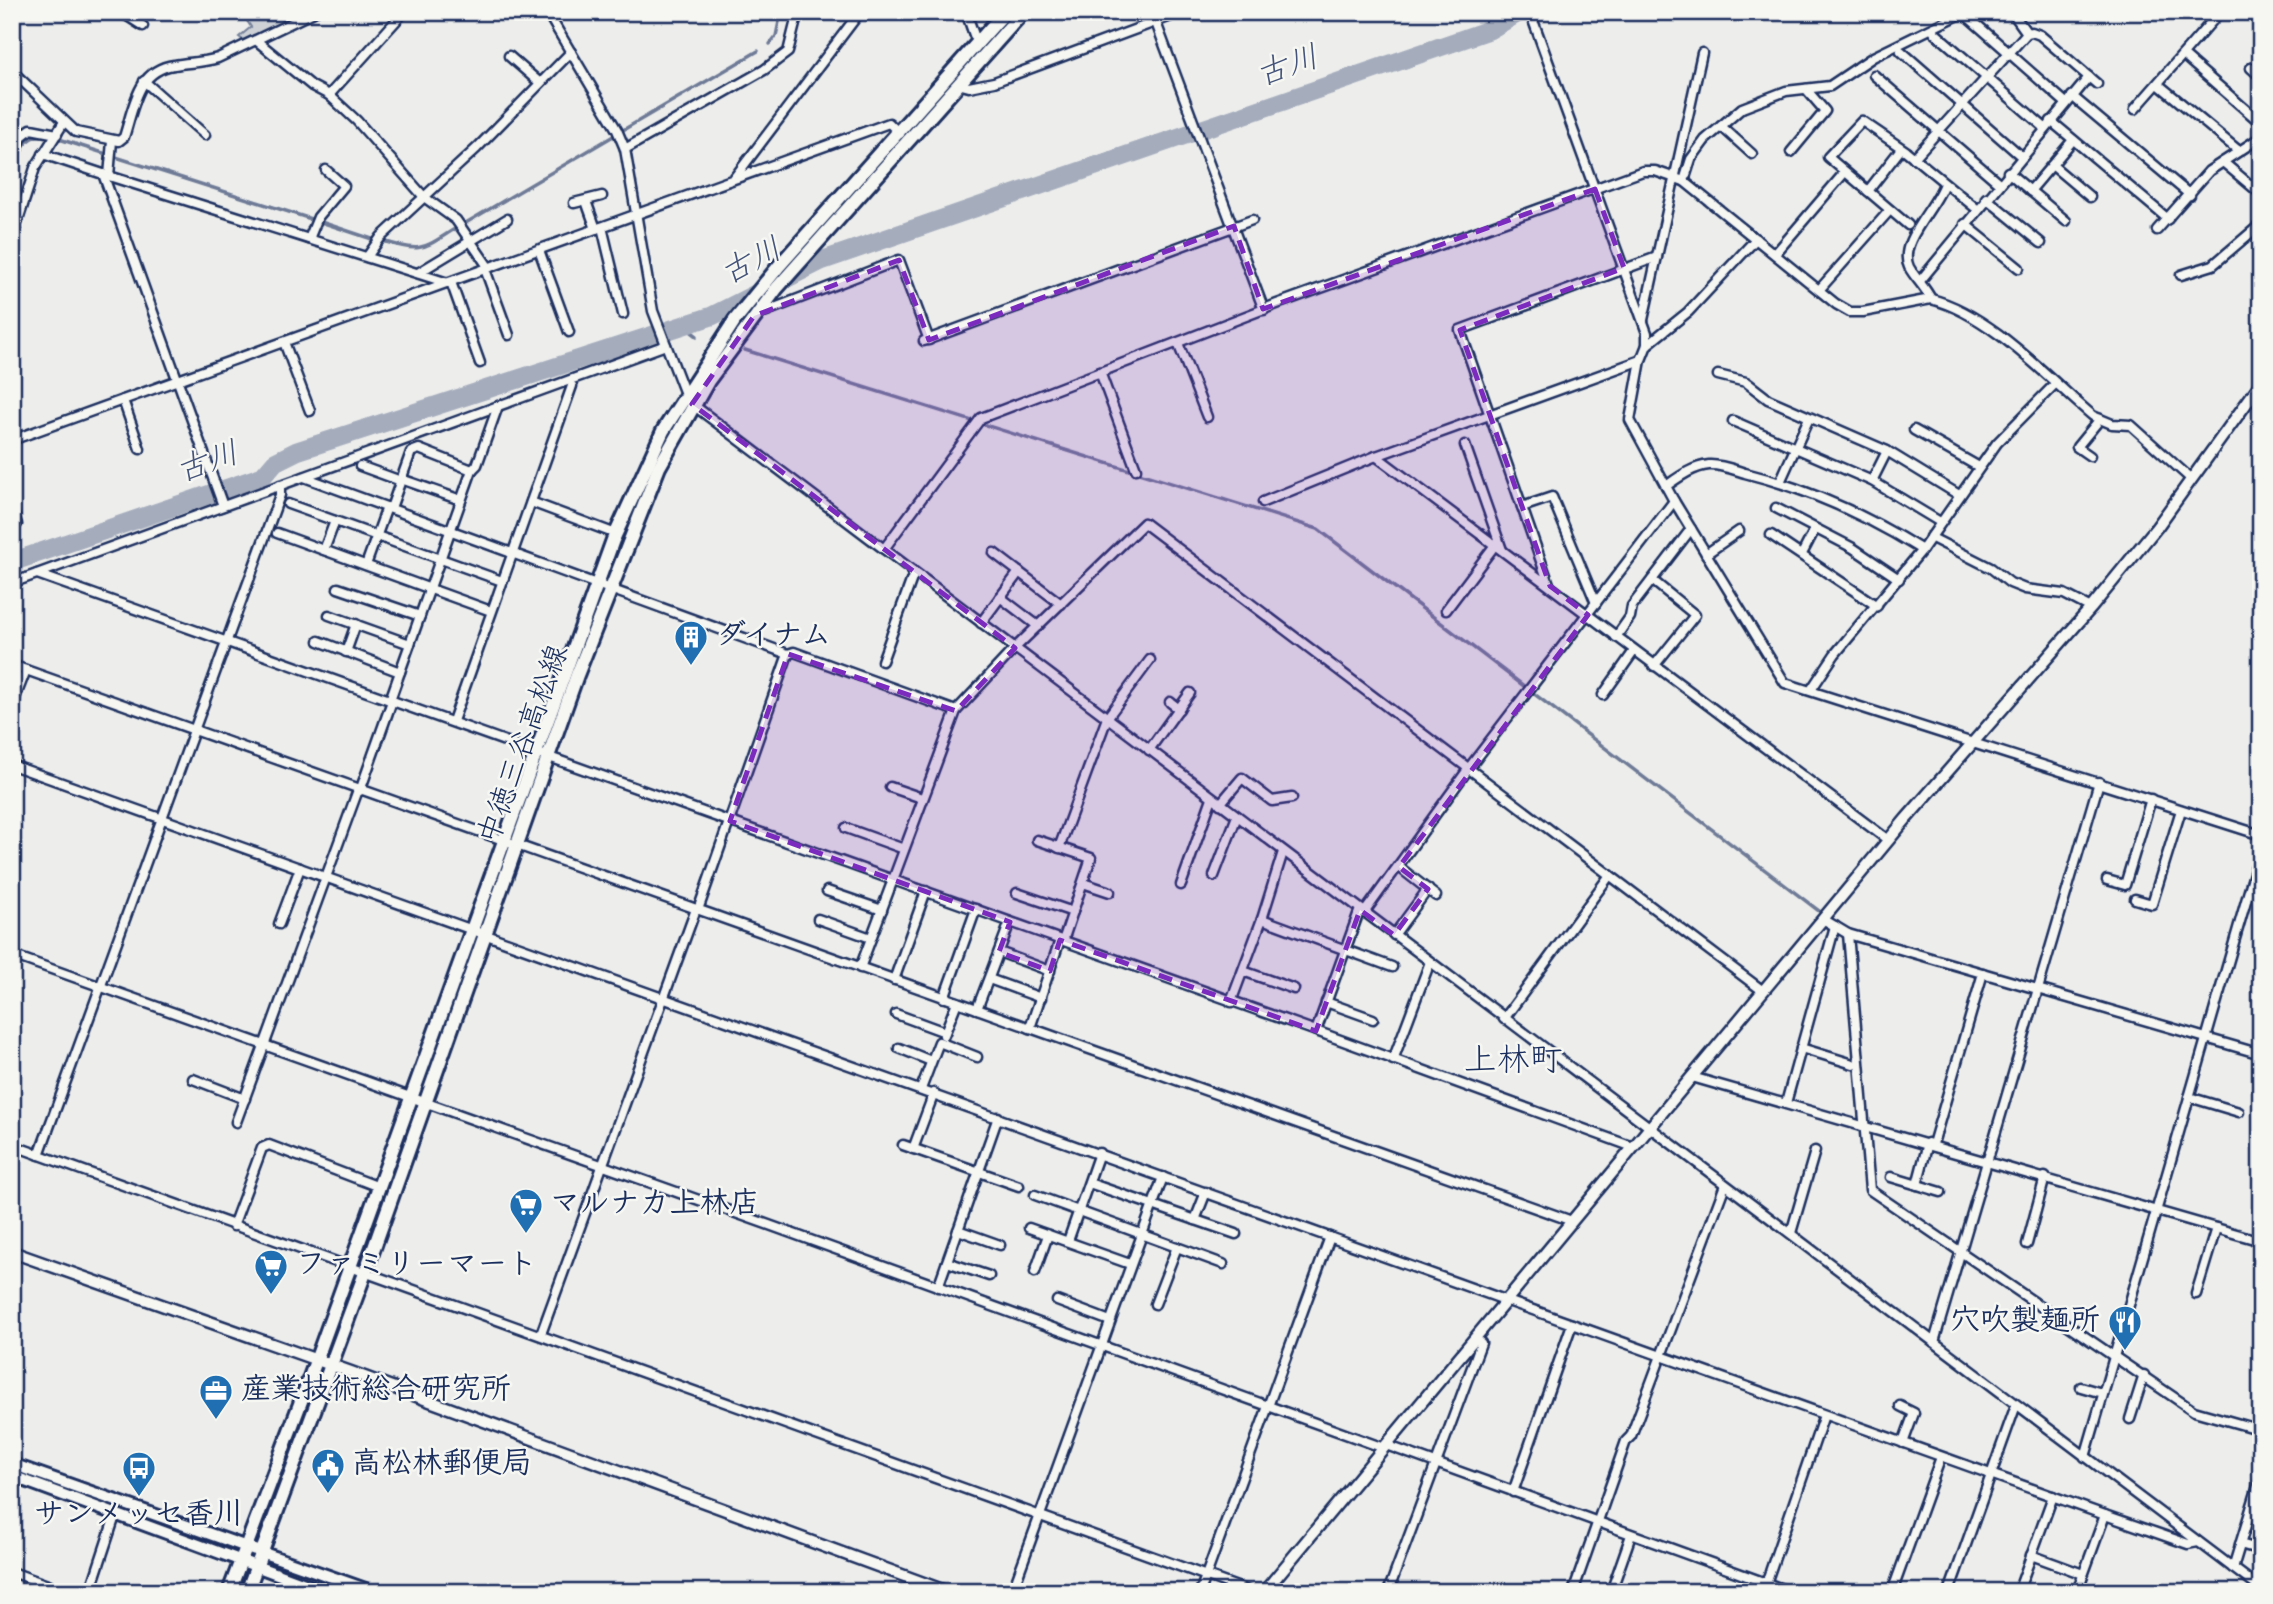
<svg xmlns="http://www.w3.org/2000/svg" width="2273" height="1604" viewBox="0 0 2273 1604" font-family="'Indie Flower','Klee One',sans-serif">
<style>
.green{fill:#ced2d7;stroke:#74809a;stroke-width:2}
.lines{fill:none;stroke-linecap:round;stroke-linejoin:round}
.stream{stroke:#6e7a96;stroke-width:3.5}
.river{stroke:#a5acbc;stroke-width:19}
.minor-casing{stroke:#1b2f5e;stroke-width:13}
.tertiary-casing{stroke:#1b2f5e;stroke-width:15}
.secondary-casing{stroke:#1b2f5e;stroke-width:16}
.primary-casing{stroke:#1b2f5e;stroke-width:18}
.minor{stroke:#f6f6f2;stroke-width:8}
.tertiary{stroke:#f6f6f2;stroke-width:10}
.secondary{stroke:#f6f6f2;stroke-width:10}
.primary{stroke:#f6f6f2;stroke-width:12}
.marked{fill:#7b2cbf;fill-opacity:0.2;stroke:#7b2cbf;stroke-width:5;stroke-dasharray:14 9;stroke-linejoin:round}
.labels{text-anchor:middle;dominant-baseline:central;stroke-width:5;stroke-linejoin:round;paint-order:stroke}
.poi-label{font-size:30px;font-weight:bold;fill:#1b2f5e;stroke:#f6f6f2;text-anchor:start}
.street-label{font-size:30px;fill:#1b2f5e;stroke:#f6f6f2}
.water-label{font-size:32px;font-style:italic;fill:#44547a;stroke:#f6f6f2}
.quarter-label{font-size:33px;fill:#1b2f5e;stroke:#f6f6f2}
</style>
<rect width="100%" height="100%" fill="#edeeec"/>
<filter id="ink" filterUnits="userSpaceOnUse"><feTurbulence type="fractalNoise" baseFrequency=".0143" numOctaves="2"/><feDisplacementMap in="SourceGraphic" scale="14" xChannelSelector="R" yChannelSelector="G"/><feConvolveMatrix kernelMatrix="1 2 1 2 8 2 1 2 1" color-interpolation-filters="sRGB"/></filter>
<g filter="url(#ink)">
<polygon class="green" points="253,12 307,12 243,40 239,37 251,27 245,18"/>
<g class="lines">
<g class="stream">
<polyline points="770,44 776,36 781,12"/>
<polyline points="623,130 758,51"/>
<polyline points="56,138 311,219"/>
<path d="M12 181C18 161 20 132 46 136"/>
<polyline points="321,222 375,240"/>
<polyline points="464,224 615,135"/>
<path d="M383 241C424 254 423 248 458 227"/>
<polyline points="684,326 697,336"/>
<polyline points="745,350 1318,529 1819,911"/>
<polyline points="1847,930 1880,939"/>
<polyline points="2042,986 2173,1024"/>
</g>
<polyline class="river" points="12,562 263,476 275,462 297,451 712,316 821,261 1489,30 1520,12"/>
<defs>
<g id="minor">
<polyline points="121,12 143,26"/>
<polyline points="547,12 617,130 625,149 653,311 685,394 692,404 2261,1589"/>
<polyline points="966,12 974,35 980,41"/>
<polyline points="1152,12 1264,310"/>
<path d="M1965 12 1873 57 1830 86 1786 91 1742 108 1705 140 1691 159 1684 181 1836 304 1850 312H1863L1931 299C1990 314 2047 377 2093 416L2112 424 2131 425 2191 479"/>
<polyline points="2012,12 2027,33"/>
<polyline points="1967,16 2066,103"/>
<polyline points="1934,32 2045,128"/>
<polyline points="257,41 312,86 329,95 357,121 424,197 456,220 489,268"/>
<polyline points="1901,51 2021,156"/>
<polyline points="2183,55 2261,123"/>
<polyline points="509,56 540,83"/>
<polyline points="2251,68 2261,77"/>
<path d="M12 71 76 132 119 141 124 137C134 107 137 70 174 65 189 62 202 63 218 58L314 12"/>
<polyline points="1874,75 1999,183"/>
<polyline points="144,81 205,135"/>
<polyline points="958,84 969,87 994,82 1182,12"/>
<polyline points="2158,84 2239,151"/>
<polyline points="329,95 404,12"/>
<polyline points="2072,96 2190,195"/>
<polyline points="2135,109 2220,12"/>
<polyline points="2051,121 2168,219"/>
<polyline points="1721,126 1752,154"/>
<polyline points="112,141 109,176 448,283"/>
<polyline points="625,149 764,70 788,52 798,12"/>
<polyline points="1791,152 1825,111 1806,89"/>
<polyline points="43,154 106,175"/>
<polyline points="1914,158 2027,33 2032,32 2040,35 2097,84"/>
<polyline points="2223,162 2261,194"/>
<polyline points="12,165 22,136 31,129 57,134"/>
<polyline points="2052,165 2090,197"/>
<polyline points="2008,172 2066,221"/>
<polyline points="103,174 223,506"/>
<polyline points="735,177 860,12"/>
<polyline points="1868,191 1900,150"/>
<polyline points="2030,191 2073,140"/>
<polyline points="1986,198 2041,243"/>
<polyline points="586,201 596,229"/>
<polyline points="574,203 602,196"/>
<polyline points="1965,224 2019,268"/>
<polyline points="1908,225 1828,157 1862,121 1906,151 1977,209"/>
<polyline points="602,227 623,314"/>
<polyline points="2157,230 2209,171 2261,137"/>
<polyline points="12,239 35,168 64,122"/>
<polyline points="309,239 318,217 344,186 326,170"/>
<polyline points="539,250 569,332"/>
<polyline points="1775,254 1845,172"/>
<polyline points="367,257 381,237 477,148 571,52"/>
<polyline points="485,269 509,335"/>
<polyline points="418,273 507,219"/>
<polyline points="2181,275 2213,265 2261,224"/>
<polyline points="1920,281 2089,77"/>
<polyline points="451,282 480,363"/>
<polyline points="1819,290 1890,210"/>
<path d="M1931 299C1925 287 1915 278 1909 267 1897 242 1937 207 1944 183"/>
<polyline points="759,314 899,260 929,340"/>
<polyline points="1643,320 1702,53"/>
<polyline points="924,341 1252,220"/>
<polyline points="284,342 310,411"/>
<polyline points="1178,343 1207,417"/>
<polyline points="1647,345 1688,312 1756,239"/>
<polyline points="1641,360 1630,420 1674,501 1785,683 2261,835"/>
<polyline points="1100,372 1136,469"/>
<polyline points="1718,375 1746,382 1768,399 1887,451 1959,495"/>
<polyline points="123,400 140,449"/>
<polyline points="1733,421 1872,481 1940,522"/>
<polyline points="1914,430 1979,467"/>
<polyline points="12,440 889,123 900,134"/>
<polyline points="1465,445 1502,550"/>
<polyline points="1376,456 1888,840"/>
<polyline points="2090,456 2077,447 2100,419"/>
<polyline points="360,466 401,481"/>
<polyline points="472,470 477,465 498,406"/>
<polyline points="304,477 788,654 698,910"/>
<polyline points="401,479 461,500"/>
<polyline points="1872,481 1887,451"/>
<polyline points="1780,482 1809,418"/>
<path d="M1666 486C1679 477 1692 467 1709 465 1720 464 1735 470 1745 473 1809 489 1866 515 1922 550"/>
<polyline points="531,502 616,534"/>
<polyline points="1263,502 1376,456 1641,360 1647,345 1647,333 1530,12"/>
<polyline points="288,504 502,581"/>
<polyline points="1522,507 1552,497 1596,603"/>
<polyline points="1776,508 1853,548 1899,579"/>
<polyline points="12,509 17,524"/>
<polyline points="277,533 491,611"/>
<polyline points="1771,535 1877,606"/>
<polyline points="1930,537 1991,568 2010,583 2025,589 2064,594 2091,608"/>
<polyline points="884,549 981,418 1277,304 1643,171 1655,171 1684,181"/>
<polyline points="324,550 335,521"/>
<polyline points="994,553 1061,604"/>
<polyline points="1706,554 1739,531"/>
<polyline points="1802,554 1815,529"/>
<polyline points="366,565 387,507"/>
<polyline points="37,574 1316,1031 1633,1147"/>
<polyline points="1652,580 1695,615 1654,666"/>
<polyline points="12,583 666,345"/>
<polyline points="1549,584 1460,330 1657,257"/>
<polyline points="338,588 420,616"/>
<polyline points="1000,597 1038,626"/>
<polyline points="1446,610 1495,545"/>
<polyline points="329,615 410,644"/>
<polyline points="981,623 1019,572"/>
<polyline points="1616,637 1630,617 1632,606 1691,529"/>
<polyline points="319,641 400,672"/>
<polyline points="346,652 356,624"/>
<polyline points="788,654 794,652 956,711 1015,648 1144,523 1763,991"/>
<polyline points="882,661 914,573"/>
<polyline points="12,665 1572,1221"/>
<polyline points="1811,690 1835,654 1922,550 1997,443 2055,384"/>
<polyline points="1603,695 1634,651"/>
<polyline points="390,700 472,470 419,449 411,452 391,508"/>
<polyline points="1170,702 1179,709"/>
<polyline points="12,706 26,670"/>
<polyline points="453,721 572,386"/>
<polyline points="1149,750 1190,693"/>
<polyline points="12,765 2105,1515 2188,1544 2198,1542"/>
<polyline points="890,787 922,798"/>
<polyline points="360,791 392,701"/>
<polyline points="1220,804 1242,778 1272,801 1292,798"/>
<polyline points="846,828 904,849"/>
<polyline points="1037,840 1091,858 1063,941"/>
<polyline points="1059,848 1107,718 1150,660"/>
<polyline points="1399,867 1436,896"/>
<polyline points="1214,876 1237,816"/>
<polyline points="2107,880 2125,885 2151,799"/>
<polyline points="1083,883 1110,892"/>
<polyline points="1181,885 1212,798"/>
<polyline points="827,891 882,910"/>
<polyline points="1017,893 1073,912"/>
<polyline points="2135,899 2152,904 2181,810"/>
<polyline points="1364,913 1469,768 1674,501"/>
<polyline points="818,919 871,938"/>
<polyline points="1262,919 1283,852"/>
<polyline points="1823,919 1848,934 2261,1054"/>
<polyline points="279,924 300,868"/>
<polyline points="1848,934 1870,1190 2194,1411 2261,1430"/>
<polyline points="1394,935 1428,889"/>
<polyline points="999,952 1050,971"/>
<polyline points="12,955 769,1225 1384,1448"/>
<polyline points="860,968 956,711"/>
<polyline points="1243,971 1294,989"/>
<polyline points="989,979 1041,998"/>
<polyline points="894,980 926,891"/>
<polyline points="944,998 976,909"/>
<polyline points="1231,1002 1262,919 1392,967"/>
<polyline points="1326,1002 1373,1019"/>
<polyline points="977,1009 1010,922"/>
<polyline points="896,1014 945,1032"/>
<polyline points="1504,1019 1610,875"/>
<polyline points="1030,1028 1060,940"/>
<polyline points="1316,1031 1360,909"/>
<polyline points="944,1035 957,1002"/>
<polyline points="899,1048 931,1061"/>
<polyline points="1801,1048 1853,1064"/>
<polyline points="1393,1060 1430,962"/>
<polyline points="1692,1077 2261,1241"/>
<polyline points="193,1079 245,1099"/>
<polyline points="921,1089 939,1042 977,1057"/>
<polyline points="2189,1097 2239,1112"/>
<polyline points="1786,1103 1835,926"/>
<polyline points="236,1122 358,790"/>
<polyline points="1933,1144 1983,973"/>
<polyline points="12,1145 1251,1592"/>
<polyline points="903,1145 1019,1186"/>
<polyline points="913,1149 934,1093"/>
<polyline points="39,1155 280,495 280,485"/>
<polyline points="1891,1177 1941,1192"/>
<polyline points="1089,1183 1236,1234"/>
<polyline points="1917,1185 1928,1143"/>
<polyline points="1035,1195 1223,1264"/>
<polyline points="1195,1220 1206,1192"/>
<polyline points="233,1226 262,1148 269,1145 379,1187"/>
<polyline points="1029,1228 1130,1264"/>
<polyline points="958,1230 1000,1245"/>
<polyline points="1791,1233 1815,1151"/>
<polyline points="1068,1241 1099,1153"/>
<polyline points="2027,1244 2045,1177"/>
<polyline points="947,1262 989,1276"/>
<polyline points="1035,1272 1048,1235"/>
<polyline points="938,1287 998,1117"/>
<polyline points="2196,1294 2216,1228"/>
<polyline points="1057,1301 1110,1321"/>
<polyline points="1155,1304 1177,1247"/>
<polyline points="541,1334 696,909"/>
<polyline points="1934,1342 2099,782"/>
<polyline points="2081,1387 2102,1393"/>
<polyline points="1900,1406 1914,1413 1903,1443"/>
<polyline points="2130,1419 2144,1375"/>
<polyline points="1386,1445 1791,1592"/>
<polyline points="2085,1457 2261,849"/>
<polyline points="1513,1492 1572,1324"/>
<polyline points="2240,1544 2261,1550"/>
<polyline points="2031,1555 2083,1574"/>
<polyline points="2233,1568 2261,1476"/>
<polyline points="12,1572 67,1592"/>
<polyline points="90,1592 116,1513"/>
<polyline points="1012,1592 1163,1177"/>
<polyline points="1200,1592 1330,1237"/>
<polyline points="1388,1592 1481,1343 1475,1338"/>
<polyline points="1573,1592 1626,1441 1631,1436 1725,1185"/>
<polyline points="1611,1592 1631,1535"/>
<polyline points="1763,1592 1824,1415"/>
<polyline points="1892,1592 1941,1457"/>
<polyline points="1949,1592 2016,1405"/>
<polyline points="2018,1592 2053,1496"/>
<polyline points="2077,1592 2105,1515"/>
</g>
<g id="tertiary">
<polyline points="12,1252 351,1372 948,1592"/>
<polyline points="1264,1592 1906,819 2091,608 2157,527 2261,383"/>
</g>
<g id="secondary">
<polyline points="12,1464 374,1592"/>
<polyline points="12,1476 326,1592"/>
</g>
<g id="primary">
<polyline points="229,1592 309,1380 613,540 663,431 735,320 779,266 1005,12"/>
<polyline points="247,1592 365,1273 577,675 659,467 708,381 777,288 1023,12"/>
</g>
</defs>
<use href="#minor" class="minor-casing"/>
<use href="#tertiary" class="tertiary-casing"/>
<use href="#secondary" class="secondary-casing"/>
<use href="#primary" class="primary-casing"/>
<use href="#minor" class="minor"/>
<use href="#tertiary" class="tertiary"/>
<use href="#secondary" class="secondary"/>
<use href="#primary" class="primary"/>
</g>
</g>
<path class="marked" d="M1595 189 1624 268 1460 330 1550 586 1588 615 1399 867 1428 889 1394 935 1360 910 1316 1031 1060 940 1050 971 999 952 1010 922 730 821 788 654 956 711 1015 648 692 404 754 316 899 260 929 340 1234 226 1263 309Z"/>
<defs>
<symbol id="building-pin" viewBox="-11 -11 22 30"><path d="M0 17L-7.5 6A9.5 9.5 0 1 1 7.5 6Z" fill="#1f6fb2" stroke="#f6f6f2"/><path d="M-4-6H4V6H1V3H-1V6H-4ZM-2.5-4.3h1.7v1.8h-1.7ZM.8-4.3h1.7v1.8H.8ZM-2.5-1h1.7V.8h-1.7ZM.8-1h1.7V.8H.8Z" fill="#fff"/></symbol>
<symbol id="supermarket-pin" viewBox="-11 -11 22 30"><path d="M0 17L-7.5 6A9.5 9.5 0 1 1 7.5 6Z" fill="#1f6fb2" stroke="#f6f6f2"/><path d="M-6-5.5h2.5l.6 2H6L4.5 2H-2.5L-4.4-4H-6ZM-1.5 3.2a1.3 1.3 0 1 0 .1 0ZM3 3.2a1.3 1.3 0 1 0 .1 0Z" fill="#fff"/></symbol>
<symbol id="restaurant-pin" viewBox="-11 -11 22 30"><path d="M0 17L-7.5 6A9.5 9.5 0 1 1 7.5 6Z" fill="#1f6fb2" stroke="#f6f6f2"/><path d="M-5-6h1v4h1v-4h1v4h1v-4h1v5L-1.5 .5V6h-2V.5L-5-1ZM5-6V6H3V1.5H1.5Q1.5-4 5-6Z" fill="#fff"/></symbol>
<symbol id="office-pin" viewBox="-11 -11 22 30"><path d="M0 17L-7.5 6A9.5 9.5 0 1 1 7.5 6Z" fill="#1f6fb2" stroke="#f6f6f2"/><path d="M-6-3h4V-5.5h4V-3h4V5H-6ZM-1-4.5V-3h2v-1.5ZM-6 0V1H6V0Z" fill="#fff"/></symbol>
<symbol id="civic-pin" viewBox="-11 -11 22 30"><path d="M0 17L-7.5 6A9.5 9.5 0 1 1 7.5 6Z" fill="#1f6fb2" stroke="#f6f6f2"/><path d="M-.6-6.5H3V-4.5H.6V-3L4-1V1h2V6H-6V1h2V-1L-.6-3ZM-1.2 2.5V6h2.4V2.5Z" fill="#fff"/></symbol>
<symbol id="bus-pin" viewBox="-11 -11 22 30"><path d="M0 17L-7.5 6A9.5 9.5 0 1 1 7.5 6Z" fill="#1f6fb2" stroke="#f6f6f2"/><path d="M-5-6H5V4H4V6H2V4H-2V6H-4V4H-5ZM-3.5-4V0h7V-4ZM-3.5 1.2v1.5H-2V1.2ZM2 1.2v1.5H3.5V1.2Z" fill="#fff"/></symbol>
</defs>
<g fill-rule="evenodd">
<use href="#building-pin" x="672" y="618" width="38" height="52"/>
<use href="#supermarket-pin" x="507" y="1186" width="38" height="52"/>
<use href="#supermarket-pin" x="252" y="1247" width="38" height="52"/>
<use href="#restaurant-pin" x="2106" y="1303" width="38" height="52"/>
<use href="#office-pin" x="197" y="1372" width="38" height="52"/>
<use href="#civic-pin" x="309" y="1446" width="38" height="52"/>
<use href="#bus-pin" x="120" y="1449" width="38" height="52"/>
</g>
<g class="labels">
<g class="poi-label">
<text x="716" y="637">ダイナム</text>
<text x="550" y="1205">マルナカ上林店</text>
<text x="296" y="1266">ファミリーマート</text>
<text x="2100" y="1322" text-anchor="end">穴吹製麺所</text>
<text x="241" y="1391">産業技術総合研究所</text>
<text x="352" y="1465">高松林郵便局</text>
<text x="139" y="1516" text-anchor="middle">サンメッセ香川</text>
</g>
<g class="street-label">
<text transform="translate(525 745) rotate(-70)">中徳三谷高松線</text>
</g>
<g class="water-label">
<text transform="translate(1288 68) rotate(-19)">古川</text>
<text transform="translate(752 263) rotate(-27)">古川</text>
<text transform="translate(208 464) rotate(-19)">古川</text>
</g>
<g class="quarter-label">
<text x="1513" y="1062">上林町</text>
</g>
</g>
<rect width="2273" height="1604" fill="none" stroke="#f6f6f2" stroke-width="42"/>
<rect x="21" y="21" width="2231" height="1562" fill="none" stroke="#1b2f5e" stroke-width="2.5" filter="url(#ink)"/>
</svg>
